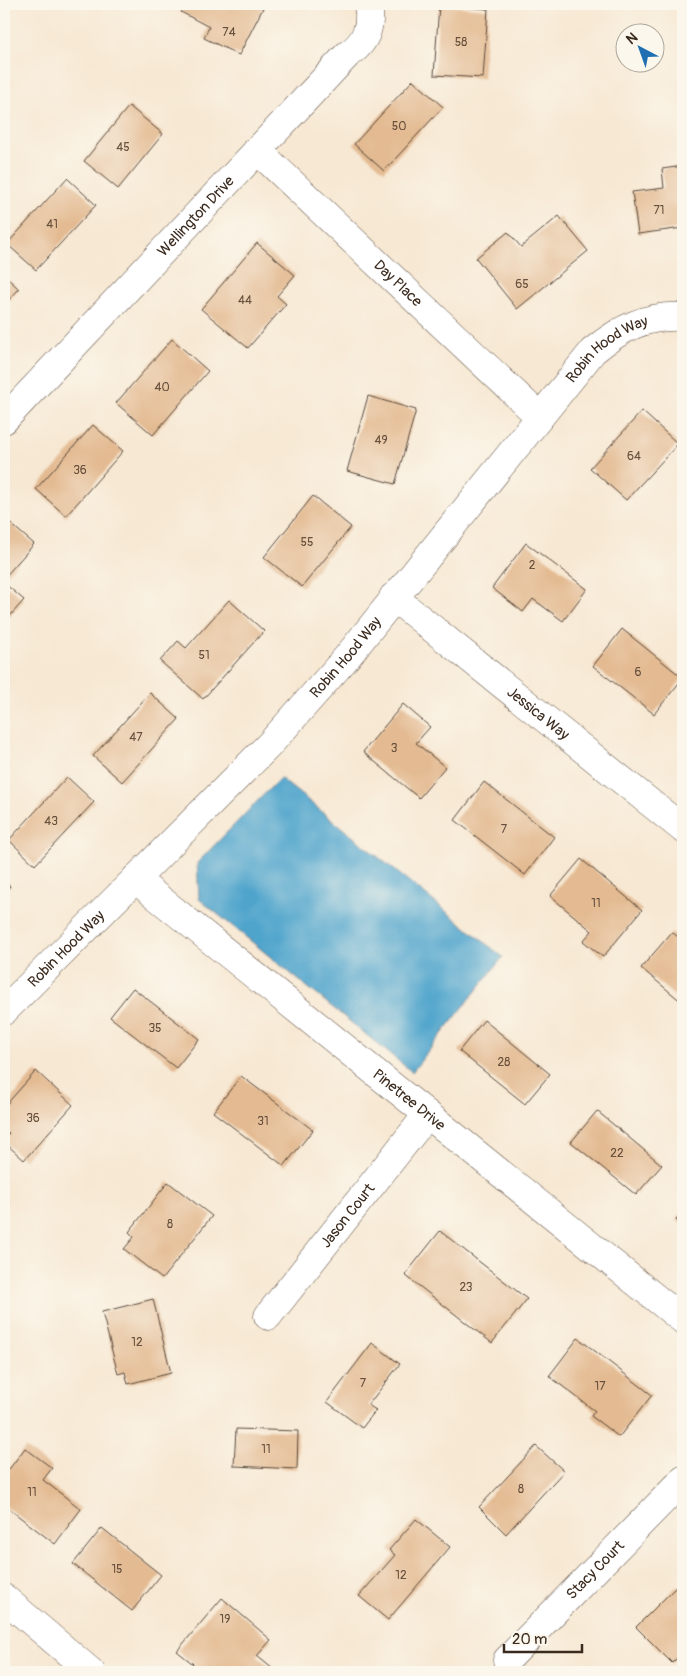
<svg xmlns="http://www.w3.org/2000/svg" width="687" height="1676" viewBox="0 0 687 1676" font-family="Pangolin,sans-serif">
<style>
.water{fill:#50a4cc;stroke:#466775}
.building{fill:#e3ba91}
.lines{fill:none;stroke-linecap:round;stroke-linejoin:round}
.street-casing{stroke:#574639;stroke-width:29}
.street{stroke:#fff;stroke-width:28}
.labels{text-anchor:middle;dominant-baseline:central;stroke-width:4;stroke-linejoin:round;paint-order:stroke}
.number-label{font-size:12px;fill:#654e3b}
.street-label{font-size:15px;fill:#3b2a1e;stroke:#fbf7ec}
</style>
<rect width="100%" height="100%" fill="#fbf7ec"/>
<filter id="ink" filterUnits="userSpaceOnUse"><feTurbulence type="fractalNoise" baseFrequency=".02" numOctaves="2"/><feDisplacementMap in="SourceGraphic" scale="10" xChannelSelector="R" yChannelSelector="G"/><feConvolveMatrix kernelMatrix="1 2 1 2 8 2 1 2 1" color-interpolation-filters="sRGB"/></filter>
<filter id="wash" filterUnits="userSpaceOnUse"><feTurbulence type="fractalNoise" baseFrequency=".0096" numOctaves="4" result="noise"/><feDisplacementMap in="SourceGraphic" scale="20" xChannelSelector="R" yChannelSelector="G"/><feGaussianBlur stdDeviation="1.12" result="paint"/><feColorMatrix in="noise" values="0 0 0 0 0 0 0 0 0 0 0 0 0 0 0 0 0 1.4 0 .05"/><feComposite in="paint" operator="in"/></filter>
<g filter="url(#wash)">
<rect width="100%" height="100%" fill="#f7e8d3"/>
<polygon class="water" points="280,778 503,957 412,1072 199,899 197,863"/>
<g id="blocks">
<g class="building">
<polygon points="186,4 254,4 263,8 239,55 204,38 209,27 181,12"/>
<polygon points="439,5 488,9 483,78 434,75"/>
<polygon points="413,80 443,107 384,171 354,144"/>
<polygon points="129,106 163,134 118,189 84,161"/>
<polygon points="683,166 683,228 638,234 632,192 664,188 662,169"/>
<polygon points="67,178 96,205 36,270 7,244"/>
<polygon points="559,216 588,251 517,309 476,258 508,232 521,247"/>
<polygon points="257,243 295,275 277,296 286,304 248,348 201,309"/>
<polygon points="4,275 19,289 4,305"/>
<polygon points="172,339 208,371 153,435 116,403"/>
<polygon points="368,396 416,410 395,484 347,471"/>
<polygon points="642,411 678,444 626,500 590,468"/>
<polygon points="93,425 123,451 66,516 36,489"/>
<polygon points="313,496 351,527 302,587 264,557"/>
<polygon points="4,518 34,544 4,578"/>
<polygon points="526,543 587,589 563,621 533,599 523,612 492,588"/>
<polygon points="4,583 24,600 4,623"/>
<polygon points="229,600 264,631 203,699 160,661 178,641 186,648"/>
<polygon points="622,629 683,678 654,714 593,666"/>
<polygon points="150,693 179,719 122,782 93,756"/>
<polygon points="403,704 430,727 416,743 445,767 419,798 363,752"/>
<polygon points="67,777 94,802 35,865 9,840"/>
<polygon points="484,782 554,837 525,875 455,820"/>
<polygon points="581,859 642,910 603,957 583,941 592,931 550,896"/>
<polygon points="4,880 10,886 4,893"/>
<polygon points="672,932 683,941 683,1003 641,968"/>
<polygon points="133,988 199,1039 176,1068 110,1017"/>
<polygon points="484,1020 550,1074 525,1104 459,1051"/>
<polygon points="36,1071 73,1105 24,1160 4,1142 4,1139 9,1133 4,1129 4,1107"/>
<polygon points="241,1076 313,1130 284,1166 213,1112"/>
<polygon points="597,1111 662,1165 636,1195 571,1142"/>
<polygon points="168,1182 212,1216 162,1279 124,1249 134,1237 129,1232"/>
<polygon points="683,1211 683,1226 676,1220"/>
<polygon points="440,1231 527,1299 492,1343 405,1275"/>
<polygon points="153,1299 171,1373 128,1384 125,1372 118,1374 102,1312"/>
<polygon points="578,1338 652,1395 619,1437 591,1416 595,1411 549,1376"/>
<polygon points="372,1343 400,1364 368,1405 376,1410 362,1428 327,1402"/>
<polygon points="236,1429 298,1431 297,1469 234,1466"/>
<polygon points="536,1446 564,1471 506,1534 479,1507"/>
<polygon points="25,1448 52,1468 43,1480 81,1509 55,1544 4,1505 4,1476"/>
<polygon points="416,1519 450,1547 388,1620 359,1596 395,1555 389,1550"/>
<polygon points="102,1528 161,1575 132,1611 73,1564"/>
<polygon points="678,1585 683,1590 683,1652 672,1663 636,1627"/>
<polygon points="222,1598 271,1640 257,1656 273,1669 270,1672 203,1672 177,1651"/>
</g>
</g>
</g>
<g filter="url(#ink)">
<use href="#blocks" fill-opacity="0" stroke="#574639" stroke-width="1"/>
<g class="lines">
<defs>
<g id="street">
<path id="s1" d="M257 150 540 417"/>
<path id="s2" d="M4 420 347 55C366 43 372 26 368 4"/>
<path id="s3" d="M393 597 683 829"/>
<path id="s4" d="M135 879 683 1320"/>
<path id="s5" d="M4 1011 269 745 347 657 593 351C621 328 646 315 683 317"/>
<path id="s6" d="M268 1316 427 1115"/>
<polyline points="4,1598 91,1672"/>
<path id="s7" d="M507 1660 683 1480"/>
</g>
</defs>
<use href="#street" class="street-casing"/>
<use href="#street" class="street"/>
</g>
</g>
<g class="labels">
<g class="number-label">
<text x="229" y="32">74</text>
<text x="461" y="42">58</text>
<text x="399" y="126">50</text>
<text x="123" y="147">45</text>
<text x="659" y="210">71</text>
<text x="52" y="224">41</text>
<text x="522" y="284">65</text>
<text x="245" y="300">44</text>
<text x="162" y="387">40</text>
<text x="381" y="440">49</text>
<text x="634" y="456">64</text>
<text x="80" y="470">36</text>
<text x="307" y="542">55</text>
<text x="532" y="565">2</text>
<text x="204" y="655">51</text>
<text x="638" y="672">6</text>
<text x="136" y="737">47</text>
<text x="394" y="748">3</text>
<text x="51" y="821">43</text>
<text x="504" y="829">7</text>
<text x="596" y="903">11</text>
<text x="155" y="1028">35</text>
<text x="504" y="1062">28</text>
<text x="33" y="1118">36</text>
<text x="263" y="1121">31</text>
<text x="617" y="1153">22</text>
<text x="170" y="1224">8</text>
<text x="466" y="1287">23</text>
<text x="137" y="1342">12</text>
<text x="363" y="1383">7</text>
<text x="600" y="1386">17</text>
<text x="266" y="1449">11</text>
<text x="521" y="1489">8</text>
<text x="32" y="1492">11</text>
<text x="117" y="1569">15</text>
<text x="401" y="1575">12</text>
<text x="225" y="1619">19</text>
</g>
<g class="street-label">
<text stroke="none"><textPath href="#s2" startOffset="280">Wellington Drive</textPath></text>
<text stroke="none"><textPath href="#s1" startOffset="194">Day Place</textPath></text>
<text stroke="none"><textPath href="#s5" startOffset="898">Robin Hood Way</textPath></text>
<text stroke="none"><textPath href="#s5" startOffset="492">Robin Hood Way</textPath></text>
<text stroke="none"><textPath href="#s3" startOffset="186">Jessica Way</textPath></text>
<text stroke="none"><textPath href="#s5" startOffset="88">Robin Hood Way</textPath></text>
<text stroke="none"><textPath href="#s4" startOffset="352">Pinetree Drive</textPath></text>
<text stroke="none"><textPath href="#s6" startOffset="128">Jason Court</textPath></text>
<text stroke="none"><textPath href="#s7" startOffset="126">Stacy Court</textPath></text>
</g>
</g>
<rect width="687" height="1676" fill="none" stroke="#fbf7ec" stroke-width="20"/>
<g transform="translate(640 48) rotate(319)"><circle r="24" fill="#fbf7ec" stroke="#aea59a"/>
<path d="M0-4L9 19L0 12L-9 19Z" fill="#1f6fb2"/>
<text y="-8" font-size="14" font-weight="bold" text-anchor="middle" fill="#3b2a1e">N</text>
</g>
<path d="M504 1644v8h78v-8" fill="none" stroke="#3b2a1e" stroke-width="2.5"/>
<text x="512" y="1644" font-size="15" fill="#3b2a1e" stroke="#fbf7ec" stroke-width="4" paint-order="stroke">20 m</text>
</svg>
